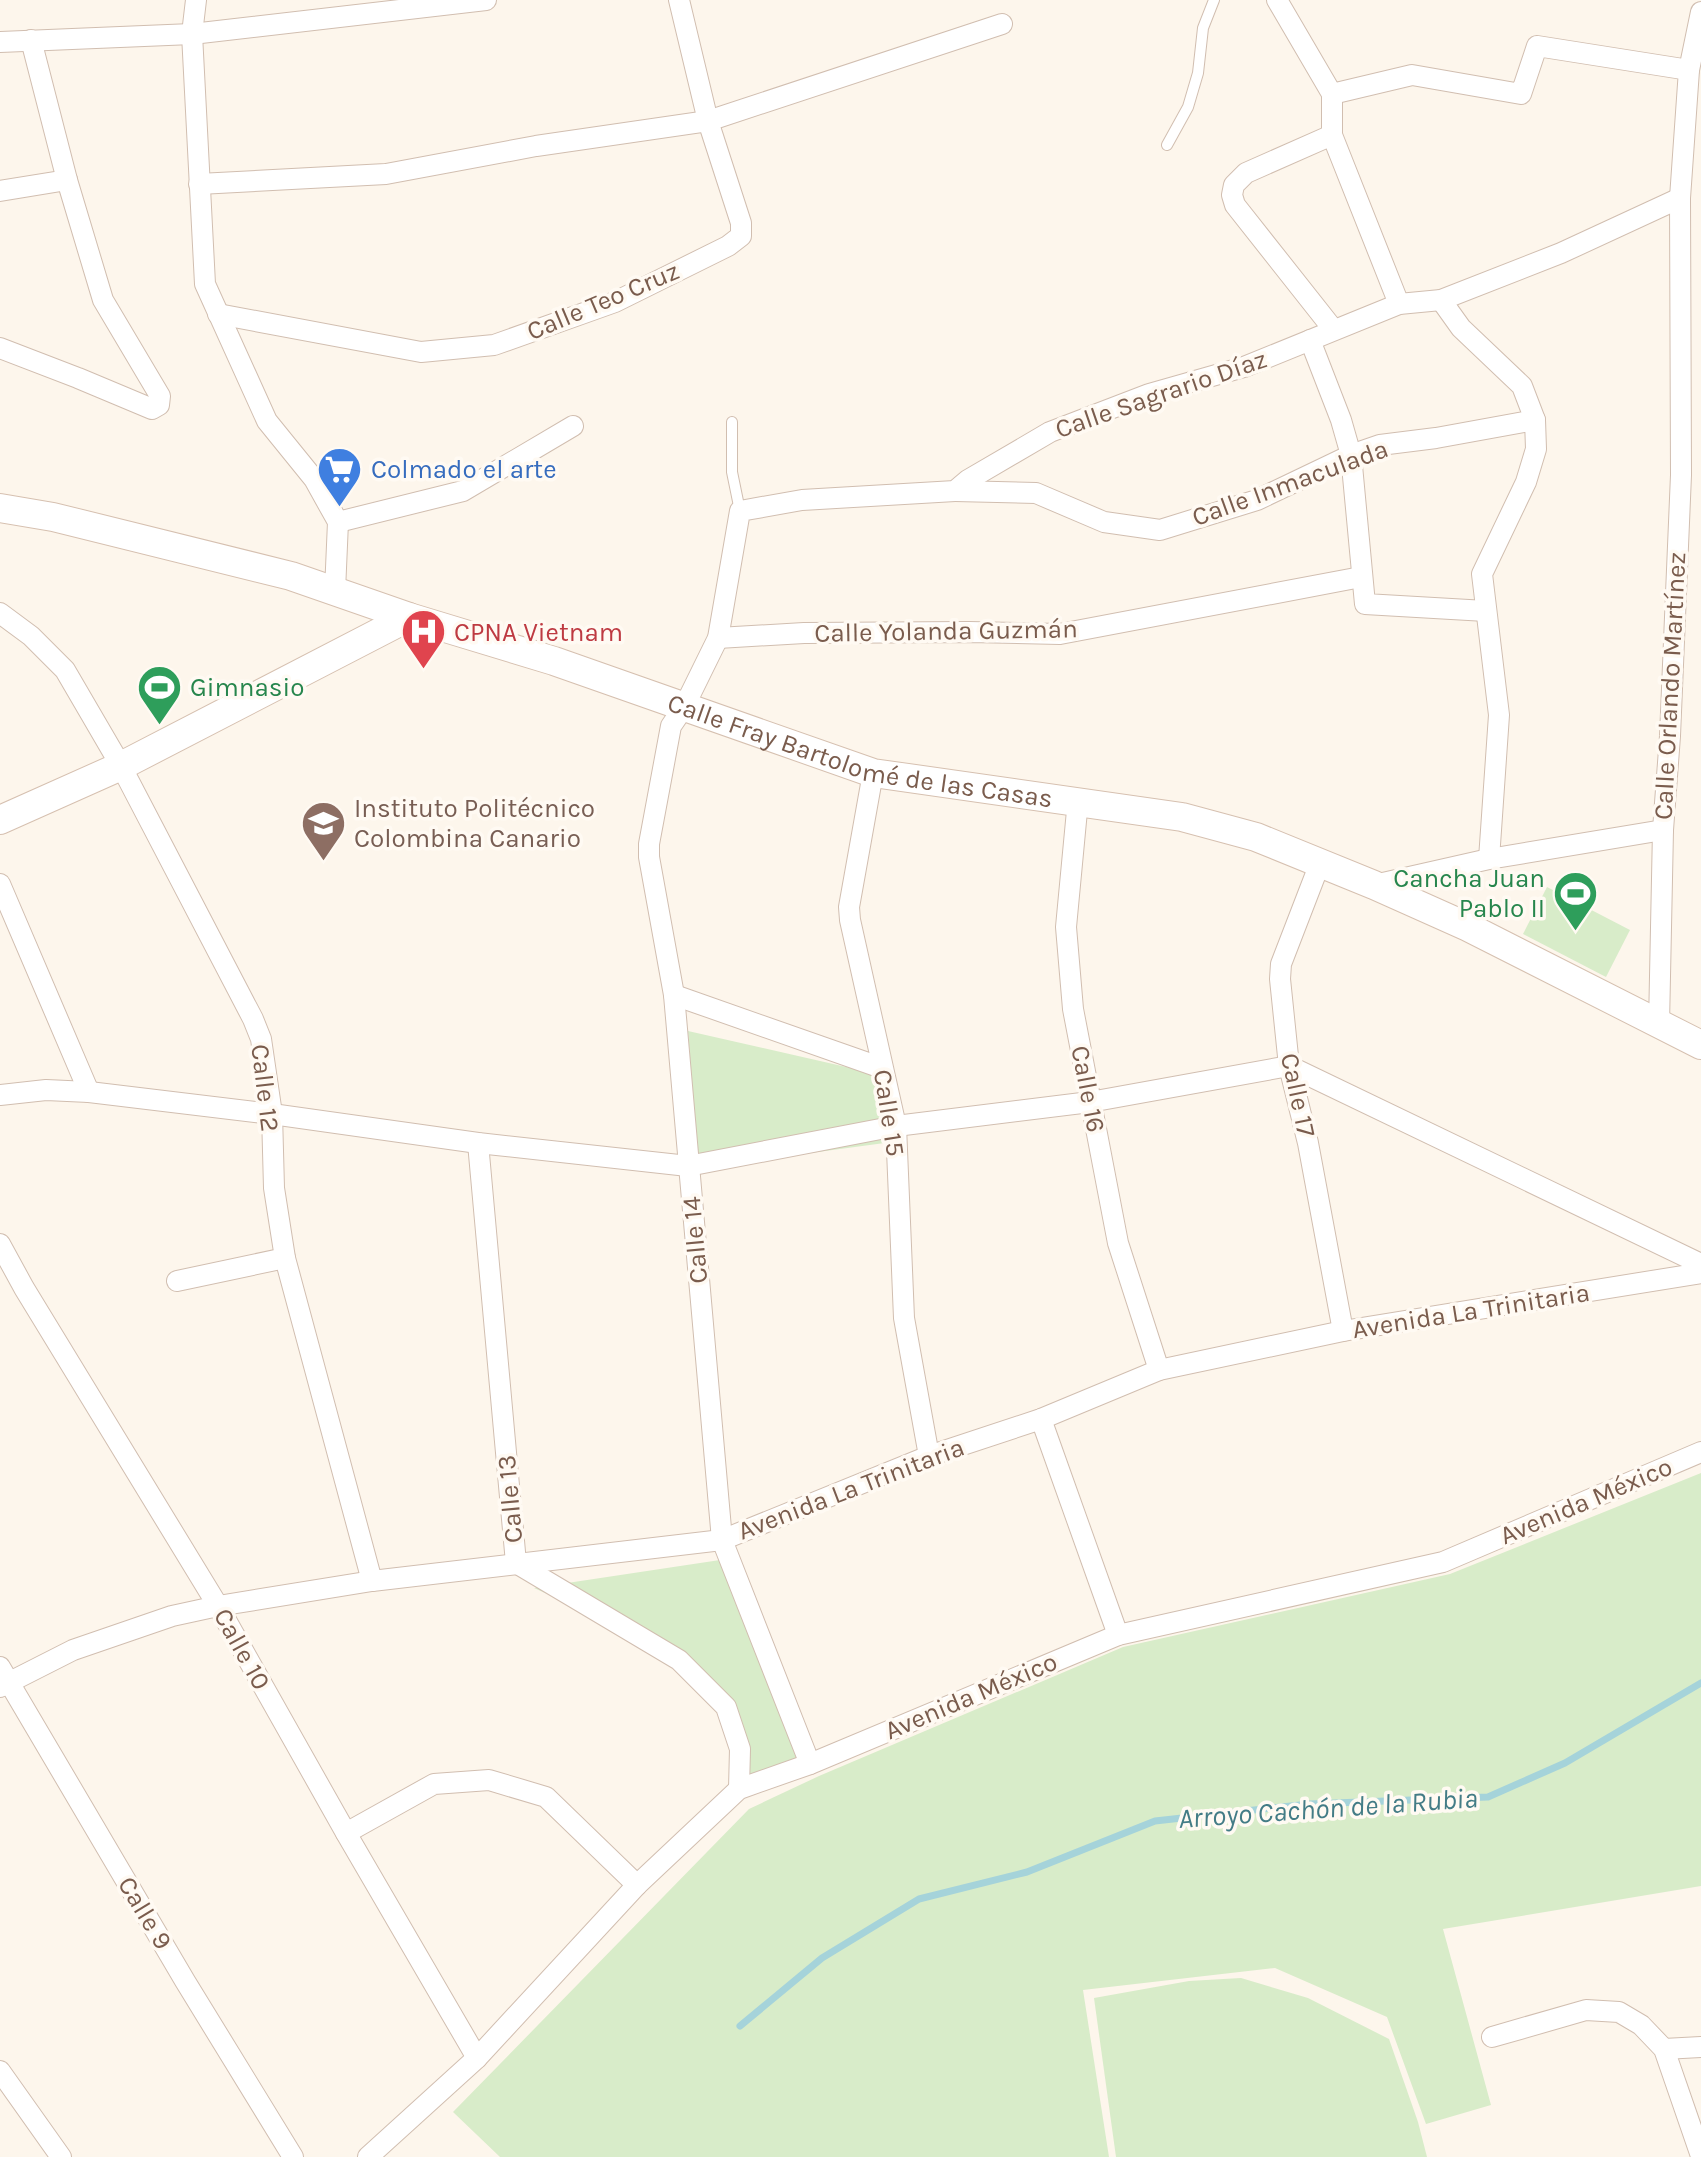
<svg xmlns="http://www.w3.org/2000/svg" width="1701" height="2157" viewBox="0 0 1701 2157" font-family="Karla,sans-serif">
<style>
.green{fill:#d8ecc9}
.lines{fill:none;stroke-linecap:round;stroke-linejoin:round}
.stream{stroke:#a5d3da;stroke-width:7}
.lane-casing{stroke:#d1beb0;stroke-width:12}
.street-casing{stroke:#d1beb0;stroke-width:22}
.secondary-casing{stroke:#d6c0b0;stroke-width:30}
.lane{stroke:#fff;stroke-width:10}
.street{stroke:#fff;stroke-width:20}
.secondary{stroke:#fff;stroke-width:28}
.labels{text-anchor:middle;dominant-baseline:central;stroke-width:7;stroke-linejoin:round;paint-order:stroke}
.street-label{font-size:26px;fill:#7a5c4d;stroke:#fffaf3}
.shop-label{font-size:26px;fill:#366cbe;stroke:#fffaf3;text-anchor:start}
.health-label{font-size:26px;fill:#be3a42;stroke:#fffaf3;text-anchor:start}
.leisure-label{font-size:26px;fill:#27864d;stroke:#fffaf3;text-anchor:start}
.education-label{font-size:26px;fill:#785e54;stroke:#fffaf3;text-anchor:start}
.water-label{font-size:28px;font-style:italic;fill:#437c86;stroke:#fffaf3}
</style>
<rect width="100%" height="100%" fill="#fdf6ec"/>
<g class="green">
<polygon points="1547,887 1630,930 1606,977 1523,934"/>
<polygon points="688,1031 877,1074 892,1142 698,1168"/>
<polygon points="1701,1473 1701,1886 1443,1929 1491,2105 1426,2124 1387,2017 1275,1968 1083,1990 1109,2157 500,2157 453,2112 749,1809 819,1776 1123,1647 1450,1574"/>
<polygon points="720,1560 801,1763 745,1795 746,1749 683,1655 534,1588"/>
<polygon points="1241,1978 1308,1998 1389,2039 1418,2122 1427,2157 1116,2157 1094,1998 1189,1981"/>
</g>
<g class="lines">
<polyline class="stream" points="740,2026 822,1958 919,1899 1027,1872 1155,1821 1309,1804 1488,1797 1565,1763 1701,1683"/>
<defs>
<g id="lane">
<polyline points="1167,145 1188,107 1198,73 1203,28 1214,0"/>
<polyline points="732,422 732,472 740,511"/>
</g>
<g id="street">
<polyline points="196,0 192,34 205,284 267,421 314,479 338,522 335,591"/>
<polyline points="1277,0 1332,94 1332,135 1399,304"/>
<polyline points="0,42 192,34 486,0"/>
<polyline points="1332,94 1412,75 1521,94 1537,46 1689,70"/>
<polyline points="1332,135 1246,173 1234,185 1232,195 1235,205 1333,329"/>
<polyline points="199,184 386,174 536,146 708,121 1002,24"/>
<polyline points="0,191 67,180"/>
<polyline points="1441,300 1461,328 1522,386 1535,420 1536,449 1526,482 1482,574 1499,715 1489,859"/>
<polyline points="218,314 421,352 494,345 615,302 728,246 741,236 741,223 708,121 679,0"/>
<polyline points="1310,340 1341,420 1351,455 1365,604 1486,611"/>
<polyline points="0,348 78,378 152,409 159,405 160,396 103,300 67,180 31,40"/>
<polyline points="955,491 1036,493 1104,522 1160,530 1257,500 1351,455 1380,445 1436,438 1535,420"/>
<polyline points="338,522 463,491 573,426"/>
<polyline points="0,613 31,636 65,670 121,766 253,1019 261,1039 272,1114 274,1188 285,1258 372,1581"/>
<polyline points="718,638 804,633 969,632 1060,634 1361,577"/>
<polyline points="873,773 849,907 850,920 896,1126 904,1318 929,1456"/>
<polyline points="1078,800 1066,927 1073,1009 1118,1243 1159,1370"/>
<polyline points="1320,863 1281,964 1280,979 1289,1066 1308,1143 1343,1331"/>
<polyline points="0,884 89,1092"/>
<polyline points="1374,885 1489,859 1663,830"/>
<polyline points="674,995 882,1068"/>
<polyline points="1659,1025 1663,830 1670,736 1681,475 1680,198 1689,70 1701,12"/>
<polyline points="0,1095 46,1090 89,1092 272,1114 478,1143 688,1166 896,1126 1090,1102 1289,1066 1701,1264"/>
<polyline points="478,1143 516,1563 679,1660 726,1707 740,1749 739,1789"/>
<polyline points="0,1244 24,1288 218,1606 346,1833 477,2058"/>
<polyline points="177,1281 285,1258"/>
<polyline points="1041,1419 1118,1635"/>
<polyline points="0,1667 185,1981 293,2157"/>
<polyline points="0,1687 73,1650 172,1616 218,1606 372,1581 722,1540 929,1456 1041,1419 1159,1370 1343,1331 1701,1273"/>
<polyline points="810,1764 722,1540 674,995 649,857 649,844 671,726 684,707 718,638 740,511 802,500 955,491 968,480 1050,432 1149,394 1244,367 1399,304 1441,300 1561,253 1680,198"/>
<polyline points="346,1833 434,1784 489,1780 546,1797 637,1885"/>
<polyline points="1492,2037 1586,2010 1619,2012 1641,2025 1664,2049 1701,2156"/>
<polyline points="1664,2049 1701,2047"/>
<polyline points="0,2071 61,2157"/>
<polyline points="368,2157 477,2058 637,1885 739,1789 810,1764 1118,1635 1443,1562 1701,1452"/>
</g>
<g id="secondary">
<path id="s1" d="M0 508 53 517 291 576 409 617 554 661 873 773 1182 817 1256 837 1374 885 1468 927 1701 1045"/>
<polyline points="0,820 121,766 409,617"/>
</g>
</defs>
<use href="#lane" class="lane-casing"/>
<use href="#street" class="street-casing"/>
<use href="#secondary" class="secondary-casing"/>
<use href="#lane" class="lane"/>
<use href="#street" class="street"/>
<use href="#secondary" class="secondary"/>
</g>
<defs>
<symbol id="supermarket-pin" viewBox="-11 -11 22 30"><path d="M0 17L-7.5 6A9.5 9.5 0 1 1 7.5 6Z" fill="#3f7fe0" stroke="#fffaf3"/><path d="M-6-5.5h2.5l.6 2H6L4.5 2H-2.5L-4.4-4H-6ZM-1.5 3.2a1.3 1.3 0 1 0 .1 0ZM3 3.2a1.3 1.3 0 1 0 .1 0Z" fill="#fff"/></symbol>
<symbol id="hospital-pin" viewBox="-11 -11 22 30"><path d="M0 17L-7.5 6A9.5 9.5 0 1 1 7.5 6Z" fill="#e0444e" stroke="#fffaf3"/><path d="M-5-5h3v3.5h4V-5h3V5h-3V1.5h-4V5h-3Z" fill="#fff"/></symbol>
<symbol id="stadium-pin" viewBox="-11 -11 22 30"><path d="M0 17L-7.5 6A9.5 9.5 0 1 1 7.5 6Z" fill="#2e9e5b" stroke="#fffaf3"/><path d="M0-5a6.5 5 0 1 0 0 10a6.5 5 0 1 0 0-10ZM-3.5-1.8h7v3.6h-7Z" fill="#fff"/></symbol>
<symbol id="school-pin" viewBox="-11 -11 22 30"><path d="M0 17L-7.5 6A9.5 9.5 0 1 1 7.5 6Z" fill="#8d6e63" stroke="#fffaf3"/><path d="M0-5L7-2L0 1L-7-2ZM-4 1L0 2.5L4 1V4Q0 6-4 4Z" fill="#fff"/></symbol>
</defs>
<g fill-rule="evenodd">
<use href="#supermarket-pin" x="314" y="444" width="51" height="69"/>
<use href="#hospital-pin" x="398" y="606" width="51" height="69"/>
<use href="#stadium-pin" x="134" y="662" width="51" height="69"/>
<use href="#school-pin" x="298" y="798" width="51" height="69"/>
<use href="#stadium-pin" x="1550" y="868" width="51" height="69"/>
</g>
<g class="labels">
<g class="street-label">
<text transform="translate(603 301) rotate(-23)">Calle Teo Cruz</text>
<text transform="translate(1161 394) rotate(-19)">Calle Sagrario Díaz</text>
<text transform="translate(1290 483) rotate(-20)">Calle Inmaculada</text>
<text transform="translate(946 631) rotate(-1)">Calle Yolanda Guzmán</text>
<text transform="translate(1670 686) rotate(-87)">Calle Orlando Martínez</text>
<text stroke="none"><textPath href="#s1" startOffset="896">Calle Fray Bartolomé de las Casas</textPath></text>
<text transform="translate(265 1088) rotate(83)">Calle 12</text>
<text transform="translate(1088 1089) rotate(79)">Calle 16</text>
<text transform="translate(1298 1095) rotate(78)">Calle 17</text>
<text transform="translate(889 1113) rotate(81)">Calle 15</text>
<text transform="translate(695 1240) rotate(-95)">Calle 14</text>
<text transform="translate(1471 1311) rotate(-9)">Avenida La Trinitaria</text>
<text transform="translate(851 1489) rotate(-21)">Avenida La Trinitaria</text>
<text transform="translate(510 1499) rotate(-95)">Calle 13</text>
<text transform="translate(1586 1501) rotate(-23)">Avenida México</text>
<text transform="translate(242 1649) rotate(61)">Calle 10</text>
<text transform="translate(971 1696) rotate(-23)">Avenida México</text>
<text transform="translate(145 1913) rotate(59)">Calle 9</text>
</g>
<g class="shop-label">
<text x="371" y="469">Colmado el arte</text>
</g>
<g class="health-label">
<text x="454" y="632">CPNA Vietnam</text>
</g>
<g class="leisure-label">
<text x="190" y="687">Gimnasio</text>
<text x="1545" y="878" text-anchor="end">Cancha Juan<tspan x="1545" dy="30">Pablo II</tspan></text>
</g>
<g class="education-label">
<text x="354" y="808">Instituto Politécnico<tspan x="354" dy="30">Colombina Canario</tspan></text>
</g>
<g class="water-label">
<text transform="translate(1328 1808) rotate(-4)">Arroyo Cachón de la Rubia</text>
</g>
</g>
</svg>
